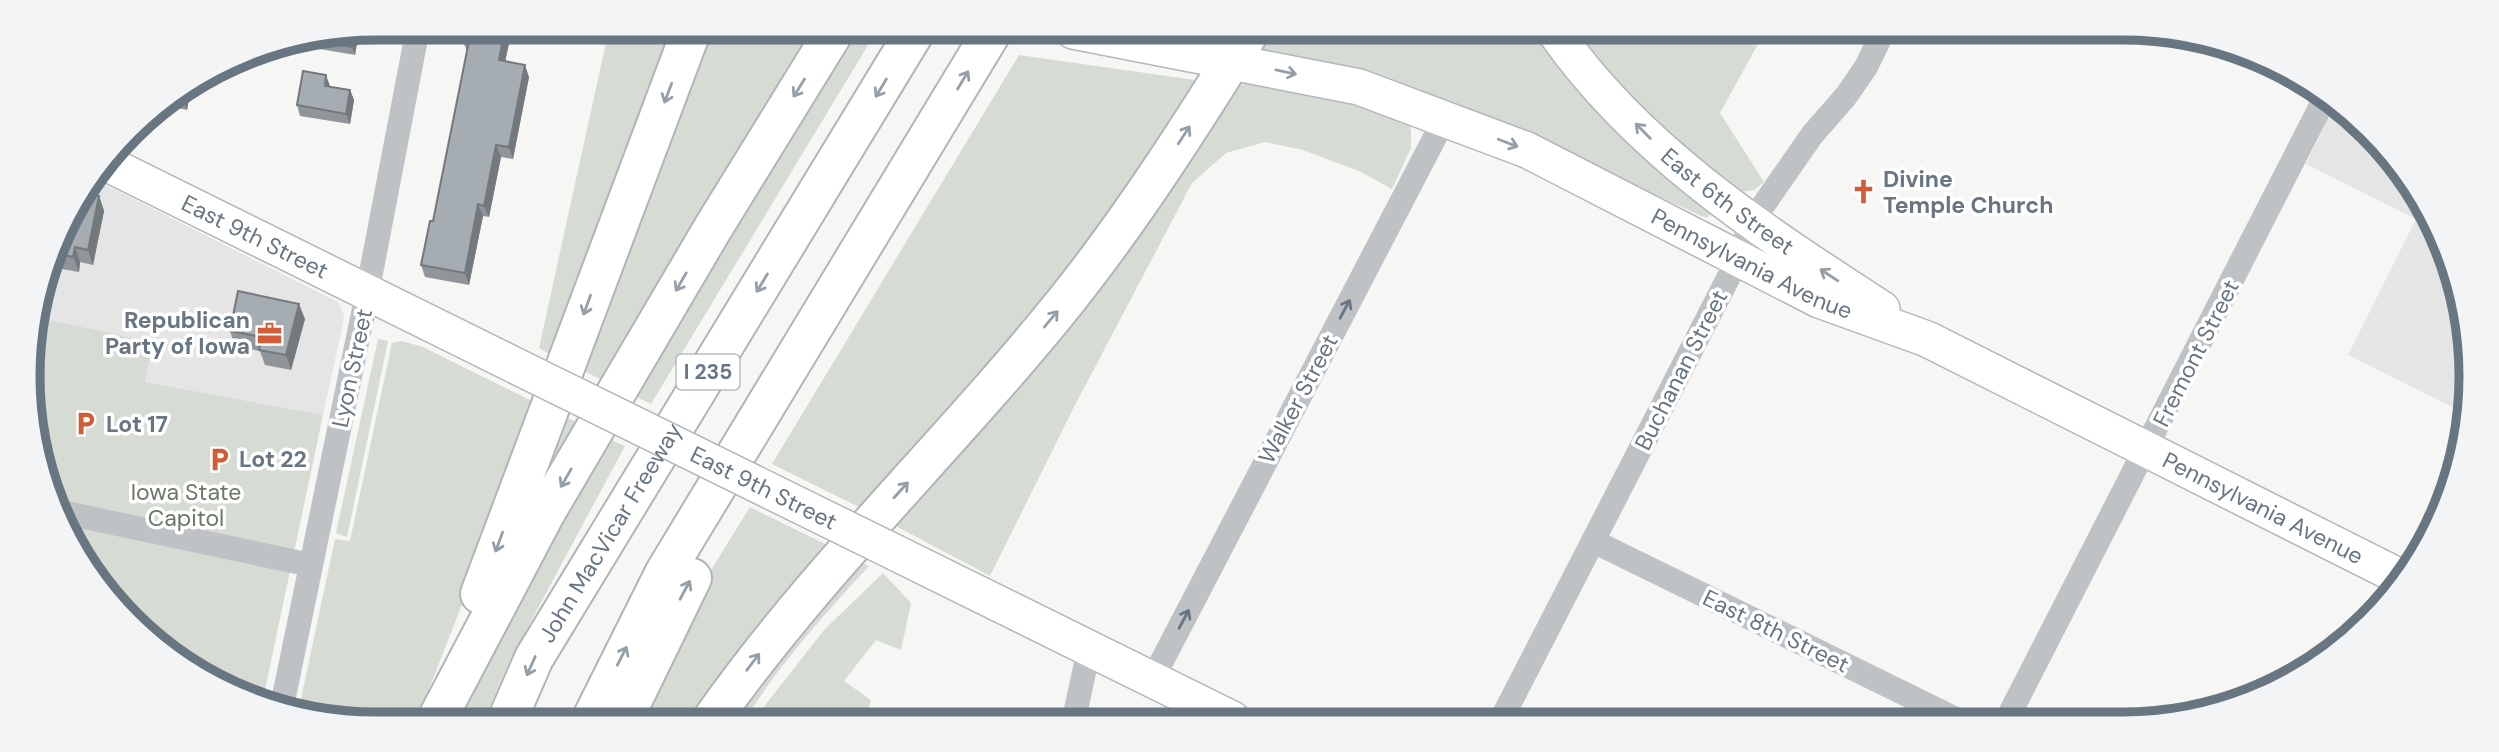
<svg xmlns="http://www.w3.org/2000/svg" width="2499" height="752" viewBox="0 0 2499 752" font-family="'DM Sans',sans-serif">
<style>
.built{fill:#e4e5e4}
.green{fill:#d6dbd3}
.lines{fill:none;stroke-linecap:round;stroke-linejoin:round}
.secondary-casing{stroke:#b3b7bb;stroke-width:38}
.highway-casing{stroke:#b1b5b8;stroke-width:42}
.street{stroke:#bec2c5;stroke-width:24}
.secondary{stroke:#fff;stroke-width:35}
.highway{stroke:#fff;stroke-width:38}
.secondary-bridge-casing{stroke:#b3b7bb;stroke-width:38;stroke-linecap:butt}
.secondary-bridge{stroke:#fff;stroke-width:35}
.wall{fill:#8f9599}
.shaded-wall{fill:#74797d}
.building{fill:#a6adb2;stroke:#74797d;stroke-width:2}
.oneway{stroke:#959fa8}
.oneway2{stroke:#687682}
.labels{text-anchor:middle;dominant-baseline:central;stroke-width:7;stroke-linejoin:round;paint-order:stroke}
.shield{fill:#fff;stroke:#959fa8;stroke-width:2}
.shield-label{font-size:21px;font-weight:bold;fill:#687682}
.poi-label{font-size:23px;font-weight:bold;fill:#687682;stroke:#fff;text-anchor:start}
.street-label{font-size:23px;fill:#687682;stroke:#fff}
.park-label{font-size:23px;fill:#6a7967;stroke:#fff}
.rim{fill:none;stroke:#687682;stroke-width:9}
</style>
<rect width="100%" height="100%" fill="#f6f6f4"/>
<g class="built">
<polygon points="2335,105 2413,183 2464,309 2464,413 2348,355 2416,219 2306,164"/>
<polygon points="96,180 338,302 344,315 343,323 323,415 145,382 153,342 35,317 64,222"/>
</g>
<g class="green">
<polygon points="609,29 676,29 555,357 539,348"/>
<polygon points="707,29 819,30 606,382 580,369"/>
<polygon points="855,30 876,32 651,404 633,395"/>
<polygon points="1266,31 1536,32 1604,113 1707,206 1711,213 1707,218 1701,216 1565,152 1259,52"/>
<polygon points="1573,32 1764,33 1720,113 1764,182 1754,190 1738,192 1633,103"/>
<polygon points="1019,55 1195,80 1102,228 1047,302 867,511 772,464"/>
<polygon points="1251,80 1359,104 1411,122 1411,148 1392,189 1359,171 1303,150 1265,142 1226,153 1192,183 1075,405 990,576 894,525 1230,91"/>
<polygon points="35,317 153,342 145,382 323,415 263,699 183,666 87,570 40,466 31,331"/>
<polygon points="378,339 388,341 347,537 336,533"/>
<polygon points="402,341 423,347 540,405 418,717 308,717 298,713 335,539 350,541 392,343"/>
<polygon points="564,416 578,423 545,484 539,480"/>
<polygon points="605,437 625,446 509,662 485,718 458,718"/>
<polygon points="750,507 831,547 697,718 640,718 706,578"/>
<path d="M857 560 869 566C825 614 781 662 746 718H732Z"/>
<polygon points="883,573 911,603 901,650 876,640 844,681 871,700 866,718 755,718 824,630"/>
</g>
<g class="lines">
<defs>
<g id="secondary">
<path id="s1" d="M1073 31 1359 87 1527 150 1819 300 1927 339 2402 578"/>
<path id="s2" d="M1555 32C1639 152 1762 231 1882 309"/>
<path id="s3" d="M108 164 516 366"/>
<polyline points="896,553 1232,719"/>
</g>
<g id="highway">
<polyline points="480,594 692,29"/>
<polyline points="438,717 546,512 713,228 835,30"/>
<path id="s4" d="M508 718 534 658 916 30"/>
<polyline points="592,718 665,572 993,30"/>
<polyline points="624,718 692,578"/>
<path d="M713 718C818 569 951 444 1065 302 1133 217 1192 124 1250 31"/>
</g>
</defs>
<use href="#secondary" class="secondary-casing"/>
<use href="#highway" class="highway-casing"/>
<g class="street">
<polyline points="61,512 311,565"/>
<polyline points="1593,541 1960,721"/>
<polyline points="1152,680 1445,118"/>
<polyline points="282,706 367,294 418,28"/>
<polyline points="1074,719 1089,649"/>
<polyline points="1501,720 1738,259 1751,223 1812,135 1846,96 1866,67 1882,34"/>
<polyline points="2006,721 2326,96"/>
</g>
<use href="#secondary" class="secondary"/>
<use href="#highway" class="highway"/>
<defs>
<g id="secondary-bridge">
<path id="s5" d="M516 366 896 553"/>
</g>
</defs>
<use href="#secondary-bridge" class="secondary-bridge-casing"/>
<use href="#secondary-bridge" class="secondary-bridge"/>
</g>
<g class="wall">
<polygon points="464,28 512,29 505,61 529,77 513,159 501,157 489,217 483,216 469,285 425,277 421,265 433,221 467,51 462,39"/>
<polygon points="359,31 355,55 308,47 306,42"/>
<polygon points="191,87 187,110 162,105"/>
<polygon points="330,87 350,90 354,100 350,124 300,116 297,105"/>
<polygon points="99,196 104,211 93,265 80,262 79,272 50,267 64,222"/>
<polygon points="305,319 291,370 265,365 260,351 235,346 230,331"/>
</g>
<g class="shaded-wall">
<polygon points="505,28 512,29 503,72 499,60"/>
<polygon points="359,31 355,55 352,47 354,32"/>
<polygon points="525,65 529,77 513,159 509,147"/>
<polygon points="326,75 330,86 329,96 325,86"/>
<polygon points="191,87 187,110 181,93"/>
<polygon points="350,90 354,100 350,124 346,114"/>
<polygon points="496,145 501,157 489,217 484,206"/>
<polygon points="99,196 104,211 93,265 88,250"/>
<polygon points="478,204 483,216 469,285 465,273"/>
<polygon points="75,247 80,262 79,272 73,257"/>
<polygon points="299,304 305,319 291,370 286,355"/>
</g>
<g class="building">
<polygon points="464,28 505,28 499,60 525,65 509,147 496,145 484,206 478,204 465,273 421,265 430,221 433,221 469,41 462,39"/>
<polygon points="354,32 352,47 315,40"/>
<polygon points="303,71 326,75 325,86 350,90 346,114 297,105"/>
<polygon points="86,193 99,196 88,250 75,247 73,257 55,253 64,222"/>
<polygon points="238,291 299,304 286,355 259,350 262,337 230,331"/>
</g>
<defs><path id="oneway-shaft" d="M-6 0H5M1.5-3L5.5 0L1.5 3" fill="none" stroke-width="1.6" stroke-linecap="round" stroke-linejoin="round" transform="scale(1.75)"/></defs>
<g class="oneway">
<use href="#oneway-shaft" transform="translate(1286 72) rotate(12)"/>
<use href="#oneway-shaft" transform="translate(963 80) rotate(-59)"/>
<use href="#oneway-shaft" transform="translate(799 88) rotate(122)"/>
<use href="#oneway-shaft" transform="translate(881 88) rotate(121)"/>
<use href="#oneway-shaft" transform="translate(668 93) rotate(111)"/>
<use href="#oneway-shaft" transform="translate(1643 131) rotate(-135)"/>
<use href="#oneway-shaft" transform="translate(1184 135) rotate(-57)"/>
<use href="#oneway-shaft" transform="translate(1508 143) rotate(21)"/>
<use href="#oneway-shaft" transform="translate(1829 275) rotate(-147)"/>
<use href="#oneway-shaft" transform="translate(681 282) rotate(120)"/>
<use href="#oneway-shaft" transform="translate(762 283) rotate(121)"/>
<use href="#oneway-shaft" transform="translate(587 305) rotate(110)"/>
<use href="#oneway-shaft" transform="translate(1051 319) rotate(-50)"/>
<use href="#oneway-shaft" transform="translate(566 478) rotate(120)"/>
<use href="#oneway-shaft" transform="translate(901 490) rotate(-48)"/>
<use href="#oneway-shaft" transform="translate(499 542) rotate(110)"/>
<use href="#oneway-shaft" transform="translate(685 590) rotate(-62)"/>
<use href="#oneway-shaft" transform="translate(622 656) rotate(-63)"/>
<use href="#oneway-shaft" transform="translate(753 662) rotate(-53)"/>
<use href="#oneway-shaft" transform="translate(531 666) rotate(114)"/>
</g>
<g class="oneway2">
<use href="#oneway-shaft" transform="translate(1345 309) rotate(-62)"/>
<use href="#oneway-shaft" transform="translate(1184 619) rotate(-62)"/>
</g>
<defs>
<symbol id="church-bare" viewBox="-9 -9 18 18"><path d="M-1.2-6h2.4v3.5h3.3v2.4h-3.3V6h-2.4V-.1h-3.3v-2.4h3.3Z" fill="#d25c38" stroke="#fff" stroke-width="2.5" paint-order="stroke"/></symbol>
<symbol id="office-bare" viewBox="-9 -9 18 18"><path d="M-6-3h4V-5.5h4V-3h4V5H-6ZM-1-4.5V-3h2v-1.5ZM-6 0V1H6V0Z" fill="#d25c38" stroke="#fff" stroke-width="2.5" paint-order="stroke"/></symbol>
<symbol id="parking-bare" viewBox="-9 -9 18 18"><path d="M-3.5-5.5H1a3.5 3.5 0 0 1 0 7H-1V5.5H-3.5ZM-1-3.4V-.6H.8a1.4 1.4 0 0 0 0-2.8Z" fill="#d25c38" stroke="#fff" stroke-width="2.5" paint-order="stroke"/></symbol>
</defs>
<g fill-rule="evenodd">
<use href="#church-bare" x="1846" y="174" width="35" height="35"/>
<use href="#office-bare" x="252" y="316" width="35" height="35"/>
<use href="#parking-bare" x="68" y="406" width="35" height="35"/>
<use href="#parking-bare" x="202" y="442" width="35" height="35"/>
</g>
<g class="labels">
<rect class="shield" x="676.5" y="354.5" width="63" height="35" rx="5"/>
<g class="shield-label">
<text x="708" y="372">I 235</text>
</g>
<g class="poi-label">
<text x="1883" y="179">Divine<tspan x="1883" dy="26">Temple Church</tspan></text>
<text x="250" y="320" text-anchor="end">Republican<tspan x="250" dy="26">Party of Iowa</tspan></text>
<text x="106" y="424">Lot 17</text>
<text x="239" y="459">Lot 22</text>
</g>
<g class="street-label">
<text stroke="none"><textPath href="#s2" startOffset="243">East 6th Street</textPath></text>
<text stroke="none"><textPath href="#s3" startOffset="164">East 9th Street</textPath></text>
<text stroke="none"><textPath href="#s1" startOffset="723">Pennsylvania Avenue</textPath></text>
<text transform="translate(2196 353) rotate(-63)">Fremont Street</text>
<text transform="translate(352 368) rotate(-78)">Lyon Street</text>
<text transform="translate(1681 370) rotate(-63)">Buchanan Street</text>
<text transform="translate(1298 399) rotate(-62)">Walker Street</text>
<text stroke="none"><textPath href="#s5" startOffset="276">East 9th Street</textPath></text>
<text stroke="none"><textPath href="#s1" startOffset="1290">Pennsylvania Avenue</textPath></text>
<text stroke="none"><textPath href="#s4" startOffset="212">John MacVicar Freeway</textPath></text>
<text transform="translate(1776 631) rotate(26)">East 8th Street</text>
</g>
<g class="park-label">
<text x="186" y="492">Iowa State<tspan x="186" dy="26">Capitol</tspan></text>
</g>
</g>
<path d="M0 0H2499V752H0ZM376 40H2123A336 336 0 0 1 2459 376V376A336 336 0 0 1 2123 712H376A336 336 0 0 1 40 376V376A336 336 0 0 1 376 40Z" fill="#f3f4f5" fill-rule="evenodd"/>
<path class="rim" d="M376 40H2123A336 336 0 0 1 2459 376V376A336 336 0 0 1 2123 712H376A336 336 0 0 1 40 376V376A336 336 0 0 1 376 40Z"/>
</svg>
